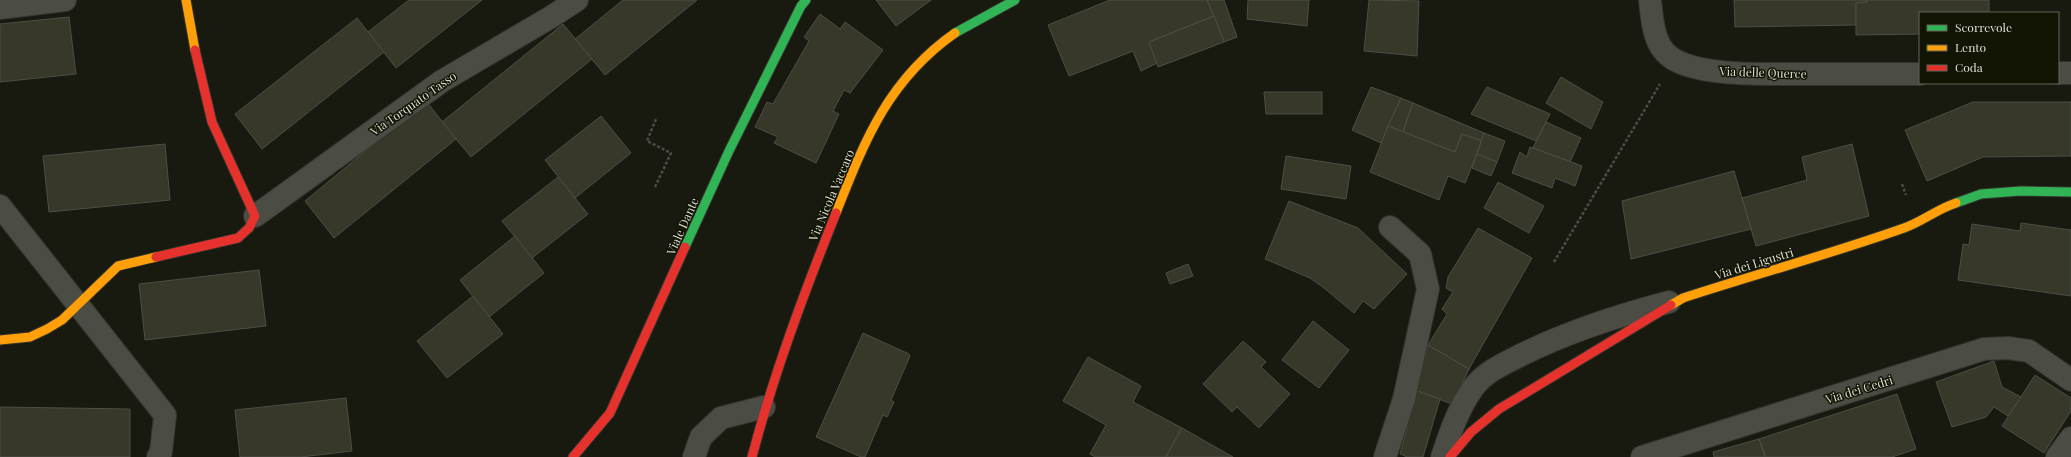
<svg xmlns="http://www.w3.org/2000/svg" width="2071" height="457" viewBox="0 0 2071 457" font-family="'Playfair Display',serif">
<style>
.building{fill:#373829;stroke:#4d4e45}
.lines{fill:none;stroke-linecap:round;stroke-linejoin:round}
.street-casing{stroke:#33342d;stroke-width:24}
.fast-casing{stroke:#33342d;stroke-width:11}
.slow-casing{stroke:#33342d;stroke-width:11}
.jam-casing{stroke:#33342d;stroke-width:11}
.path{stroke:#4c4d46;stroke-width:2.5;stroke-dasharray:3 2;stroke-linecap:butt}
.street{stroke:#4b4c44;stroke-width:22}
.fast{stroke:#30b455;stroke-width:9}
.slow{stroke:#ff9f0a;stroke-width:9}
.jam{stroke:#e5322d;stroke-width:9}
.labels{text-anchor:middle;dominant-baseline:central;stroke-width:3;stroke-linejoin:round;paint-order:stroke}
.street-label{font-size:12px;fill:#dedfd4;stroke:#121404}
</style>
<rect width="100%" height="100%" fill="#18190f"/>
<g class="building">
<polygon points="409,0 482,0 396,68 368,32"/>
<polygon points="623,0 697,0 605,75 575,39"/>
<polygon points="876,0 931,0 896,26"/>
<polygon points="1110,0 1207,0 1214,16 1149,42 1157,63 1141,71 1133,51 1069,76 1048,25"/>
<polygon points="1207,0 1224,0 1237,37 1224,42"/>
<polygon points="1248,0 1309,0 1307,26 1247,19"/>
<polygon points="1369,0 1419,1 1417,56 1364,51"/>
<polygon points="1734,0 1867,0 1867,2 1856,3 1856,25 1735,27"/>
<polygon points="1867,0 1989,0 1989,13 1920,13 1920,34 1856,35 1856,3 1867,2"/>
<polygon points="820,14 840,29 845,22 883,50 850,93 844,90 833,111 839,114 816,163 774,143 778,137 755,127 767,102 773,104 809,41 804,37"/>
<polygon points="1214,16 1224,42 1158,67 1149,42"/>
<polygon points="69,17 76,74 0,82 0,24"/>
<polygon points="357,18 384,52 262,149 235,114"/>
<polygon points="563,24 592,59 471,157 442,122"/>
<polygon points="1561,77 1603,102 1591,129 1546,103"/>
<polygon points="1371,87 1401,98 1381,143 1352,130"/>
<polygon points="1487,87 1550,114 1536,141 1471,114"/>
<polygon points="1264,92 1322,92 1322,114 1266,114"/>
<polygon points="1401,98 1413,103 1403,132 1388,126"/>
<polygon points="426,101 456,139 334,238 305,201"/>
<polygon points="1973,102 2071,102 2071,156 1983,157 1927,181 1905,130"/>
<polygon points="1413,103 1484,133 1482,141 1462,134 1455,152 1403,132"/>
<polygon points="601,116 631,153 575,198 545,160"/>
<polygon points="1546,122 1581,138 1570,162 1533,148"/>
<polygon points="1388,126 1455,152 1462,134 1482,141 1465,183 1448,176 1439,200 1370,172"/>
<polygon points="1484,133 1505,141 1497,162 1477,154"/>
<polygon points="165,144 170,200 49,212 43,156"/>
<polygon points="1852,144 1869,216 1756,246 1742,198 1807,180 1802,157"/>
<polygon points="1530,147 1582,166 1575,186 1555,178 1552,188 1512,173 1520,152 1527,157"/>
<polygon points="1477,154 1497,162 1491,176 1472,168"/>
<polygon points="1286,156 1351,166 1346,199 1281,189"/>
<polygon points="1734,171 1751,229 1631,259 1622,201"/>
<polygon points="558,177 588,214 532,258 502,221"/>
<polygon points="1498,182 1544,206 1529,233 1484,208"/>
<polygon points="1289,201 1358,228 1407,274 1374,309 1363,301 1354,313 1324,288 1310,278 1265,259"/>
<polygon points="2021,223 2071,230 2071,296 1958,280 1963,244 1969,245 1972,224 2020,231"/>
<polygon points="1478,228 1532,258 1469,369 1428,345 1447,314 1442,309 1453,292 1446,288 1448,277"/>
<polygon points="515,236 544,273 489,317 460,280"/>
<polygon points="1188,264 1193,276 1170,284 1166,273"/>
<polygon points="259,270 266,326 145,340 139,284"/>
<polygon points="473,296 503,334 447,378 417,341"/>
<polygon points="1313,321 1349,350 1319,388 1282,360"/>
<polygon points="863,333 909,354 910,356 891,400 894,402 887,417 883,415 865,457 861,457 816,437"/>
<polygon points="1243,341 1266,362 1261,367 1290,394 1259,428 1237,407 1232,412 1203,384"/>
<polygon points="1428,345 1469,369 1452,404 1417,391"/>
<polygon points="1088,357 1141,386 1133,402 1182,428 1166,457 1095,457 1090,454 1106,425 1063,401"/>
<polygon points="1994,361 2002,387 2021,397 2008,416 1994,407 1986,417 1952,427 1936,382"/>
<polygon points="2035,375 2071,398 2071,411 2044,453 2002,426"/>
<polygon points="1417,391 1440,399 1423,457 1407,457 1400,454"/>
<polygon points="1897,394 1916,449 1892,457 1766,457 1759,439"/>
<polygon points="346,398 352,451 301,457 240,457 235,410"/>
<polygon points="0,407 130,409 130,457 0,457"/>
<polygon points="1182,428 1233,457 1166,457"/>
<polygon points="1759,439 1765,457 1714,457 1713,452"/>
</g>
<g class="lines">
<defs>
<g id="street">
<path d="M1650 0C1652 18 1653 44 1669 56 1697 79 1780 73 1816 74 1851 74 1885 74 1920 74"/>
<polyline points="0,8 65,0"/>
<polyline points="2058,73 2071,73"/>
<polyline points="0,206 165,415 161,452 158,457"/>
<polyline points="255,216 442,81 551,17 577,0"/>
<polyline points="694,457 701,437 721,418 764,407"/>
<polyline points="1385,457 1404,399 1428,289 1420,254 1390,227"/>
<path d="M1442 457C1450 433 1458 409 1473 388 1484 373 1501 365 1517 357 1566 332 1616 316 1669 302"/>
<polyline points="1642,457 1984,349 2008,348 2029,351 2071,380"/>
<polyline points="2057,457 2071,438"/>
</g>
<g id="fast">
<polyline points="955,33 1015,0"/>
<polyline points="1956,203 1981,194 2021,191 2071,192"/>
<polyline points="685,247 729,151 801,6 806,0"/>
</g>
<g id="slow">
<polyline points="186,0 195,50"/>
<path d="M836 213C865 140 888 80 955 33"/>
<path d="M1671 305 1683 298C1756 274 1831 254 1904 228 1922 222 1937 209 1956 203"/>
<polyline points="0,340 30,337 47,329 62,320 118,266 156,257"/>
</g>
<g id="jam">
<polyline points="156,257 238,238 249,228 255,216 212,122 195,50"/>
<polyline points="573,457 610,413 685,247"/>
<path d="M752 457C774 373 804 293 836 213"/>
<polyline points="1450,457 1471,432 1499,409 1671,305"/>
</g>
</defs>
<use href="#street" class="street-casing"/>
<use href="#fast" class="fast-casing"/>
<use href="#slow" class="slow-casing"/>
<use href="#jam" class="jam-casing"/>
<g class="path">
<polyline points="1902,184 1906,195"/>
<polyline points="655,187 671,153 647,141 656,119"/>
<polyline points="1554,262 1660,84"/>
</g>
<use href="#street" class="street"/>
<use href="#fast" class="fast"/>
<use href="#slow" class="slow"/>
<use href="#jam" class="jam"/>
</g>
<g class="labels">
<g class="street-label">
<text transform="translate(1763 72) rotate(2)">Via delle Querce</text>
<text transform="translate(413 103) rotate(-35)">Via Torquato Tasso</text>
<text transform="translate(831 195) rotate(-67)">Via Nicola Vaccaro</text>
<text transform="translate(682 226) rotate(-66)">Viale Dante</text>
<text transform="translate(1754 263) rotate(-17)">Via dei Ligustri</text>
<text transform="translate(1859 389) rotate(-17)">Via dei Cedri</text>
</g>
</g>
<rect x="1919" y="12" width="140" height="72" fill="#121404" stroke="#646557"/>
<rect x="1927" y="25" width="20" height="6" fill="#30b455" stroke="#646557"/>
<text x="1955" y="32" font-size="12" fill="#dedfd4">Scorrevole</text>
<rect x="1927" y="45" width="20" height="6" fill="#ff9f0a" stroke="#646557"/>
<text x="1955" y="52" font-size="12" fill="#dedfd4">Lento</text>
<rect x="1927" y="65" width="20" height="6" fill="#e5322d" stroke="#646557"/>
<text x="1955" y="72" font-size="12" fill="#dedfd4">Coda</text>
</svg>
